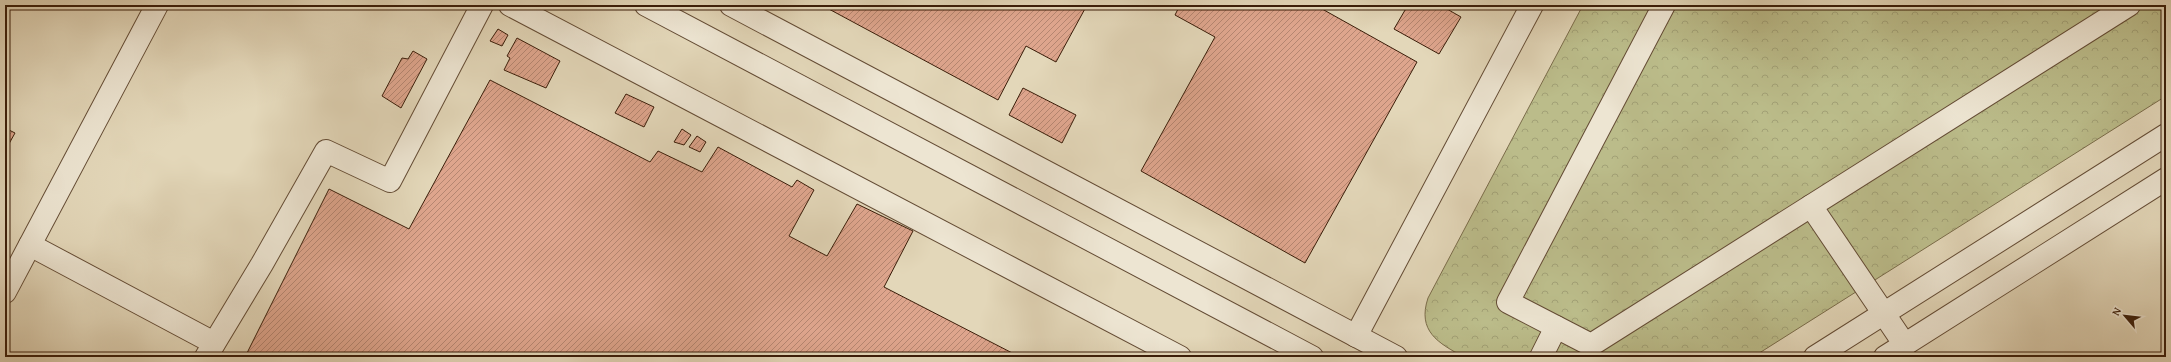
<svg xmlns="http://www.w3.org/2000/svg" width="2171" height="362" viewBox="0 0 2171 362" font-family="'Gentium Book Plus',serif">
<style>
.forest{fill:url(#forest-crowns);stroke:#7a6c4a}
.building{fill:url(#building-hatch);stroke:#3a1d09}
.lines{fill:none;stroke-linecap:round;stroke-linejoin:round}
.minor-casing{stroke:#644c35;stroke-width:24}
.minor{stroke:#ede5d2;stroke-width:22}
</style>
<defs>
<pattern id="forest-crowns" width="20" height="18" patternUnits="userSpaceOnUse"><rect width="20" height="18" fill="#bbbc8a"/><path d="M2 6a3 3 0 1 1 6 0M12 15a3 3 0 1 1 6 0" fill="none" stroke="#a2a176"/></pattern>
<pattern id="building-hatch" width="6" height="6" patternUnits="userSpaceOnUse"><rect width="6" height="6" fill="#dea58d"/><path d="M-1 1l2-2M0 6l6-6M5 7l2-2" fill="none" stroke="#b58671"/></pattern>
</defs>
<rect width="100%" height="100%" fill="#e3d7b9"/>
<filter id="stains"><feTurbulence type="fractalNoise" baseFrequency=".005" numOctaves="4"/><feColorMatrix values="0 0 0 0 .2 0 0 0 0 .09 0 0 0 0 .02 0 0 0 .5 -.17"/></filter>
<radialGradient id="worn" r=".72"><stop offset=".6" stop-color="#630" stop-opacity="0"/><stop offset="1" stop-color="#630" stop-opacity=".3"/></radialGradient>
<path class="forest" d="M1583 5H2166V96L1753 357H1464C1438 343 1417 331 1428 298Z"/>
<g class="building">
<polygon points="829,5 1087,5 1056,62 1026,46 998,100 827,8"/>
<polygon points="1180,5 1315,5 1417,62 1305,263 1141,171 1215,37 1175,15"/>
<polygon points="1408,5 1440,5 1461,17 1439,54 1394,29"/>
<polygon points="498,29 508,35 502,46 490,41"/>
<polygon points="517,38 560,61 546,88 504,70 510,58 507,56"/>
<polygon points="413,51 427,59 401,108 382,96 402,58 408,59"/>
<polygon points="490,80 650,162 658,151 702,172 718,147 792,187 797,180 814,190 789,236 827,256 857,204 913,231 884,287 1020,357 245,357 329,189 409,229"/>
<polygon points="1023,88 1076,115 1062,143 1009,115"/>
<polygon points="626,94 654,107 644,127 615,113"/>
<polygon points="5,128 15,133 5,151"/>
<polygon points="682,129 691,135 684,145 674,142"/>
<polygon points="697,136 706,142 700,152 689,147"/>
</g>
<g class="lines">
<defs>
<g id="minor">
<polyline points="510,5 1180,357"/>
<polyline points="646,5 1312,357"/>
<polyline points="731,5 1396,357"/>
<polyline points="1664,5 1508,302 1591,345 2129,5"/>
<polyline points="1811,206 1905,345"/>
<polyline points="30,245 214,343"/>
<polyline points="5,292 157,5"/>
<polyline points="1356,336 1532,5"/>
<polyline points="206,357 262,264 326,151 390,181 482,5"/>
<polyline points="1541,357 1556,327"/>
<polyline points="1815,357 2166,135"/>
<polyline points="1885,357 2166,179"/>
</g>
</defs>
<use href="#minor" class="minor-casing"/>
<use href="#minor" class="minor"/>
</g>
<rect width="2171" height="362" fill="none" stroke="#e3d7b9" stroke-width="20"/>
<rect x="6" y="6" width="2159" height="350" fill="none" stroke="#3a1d09" stroke-width="2"/>
<rect x="10" y="10" width="2151" height="342" fill="none" stroke="#3a1d09"/>
<g transform="translate(2125 316) rotate(298)" stroke="#ede5d2" stroke-width="3" paint-order="stroke">
<path d="M0-3L7 15L0 10L-7 15Z" fill="#3a1d09"/>
<text y="-6" font-size="11" font-weight="bold" text-anchor="middle" fill="#3a1d09">N</text>
</g>
<rect width="100%" height="100%" filter="url(#stains)"/>
<rect width="100%" height="100%" fill="url(#worn)"/>
</svg>
